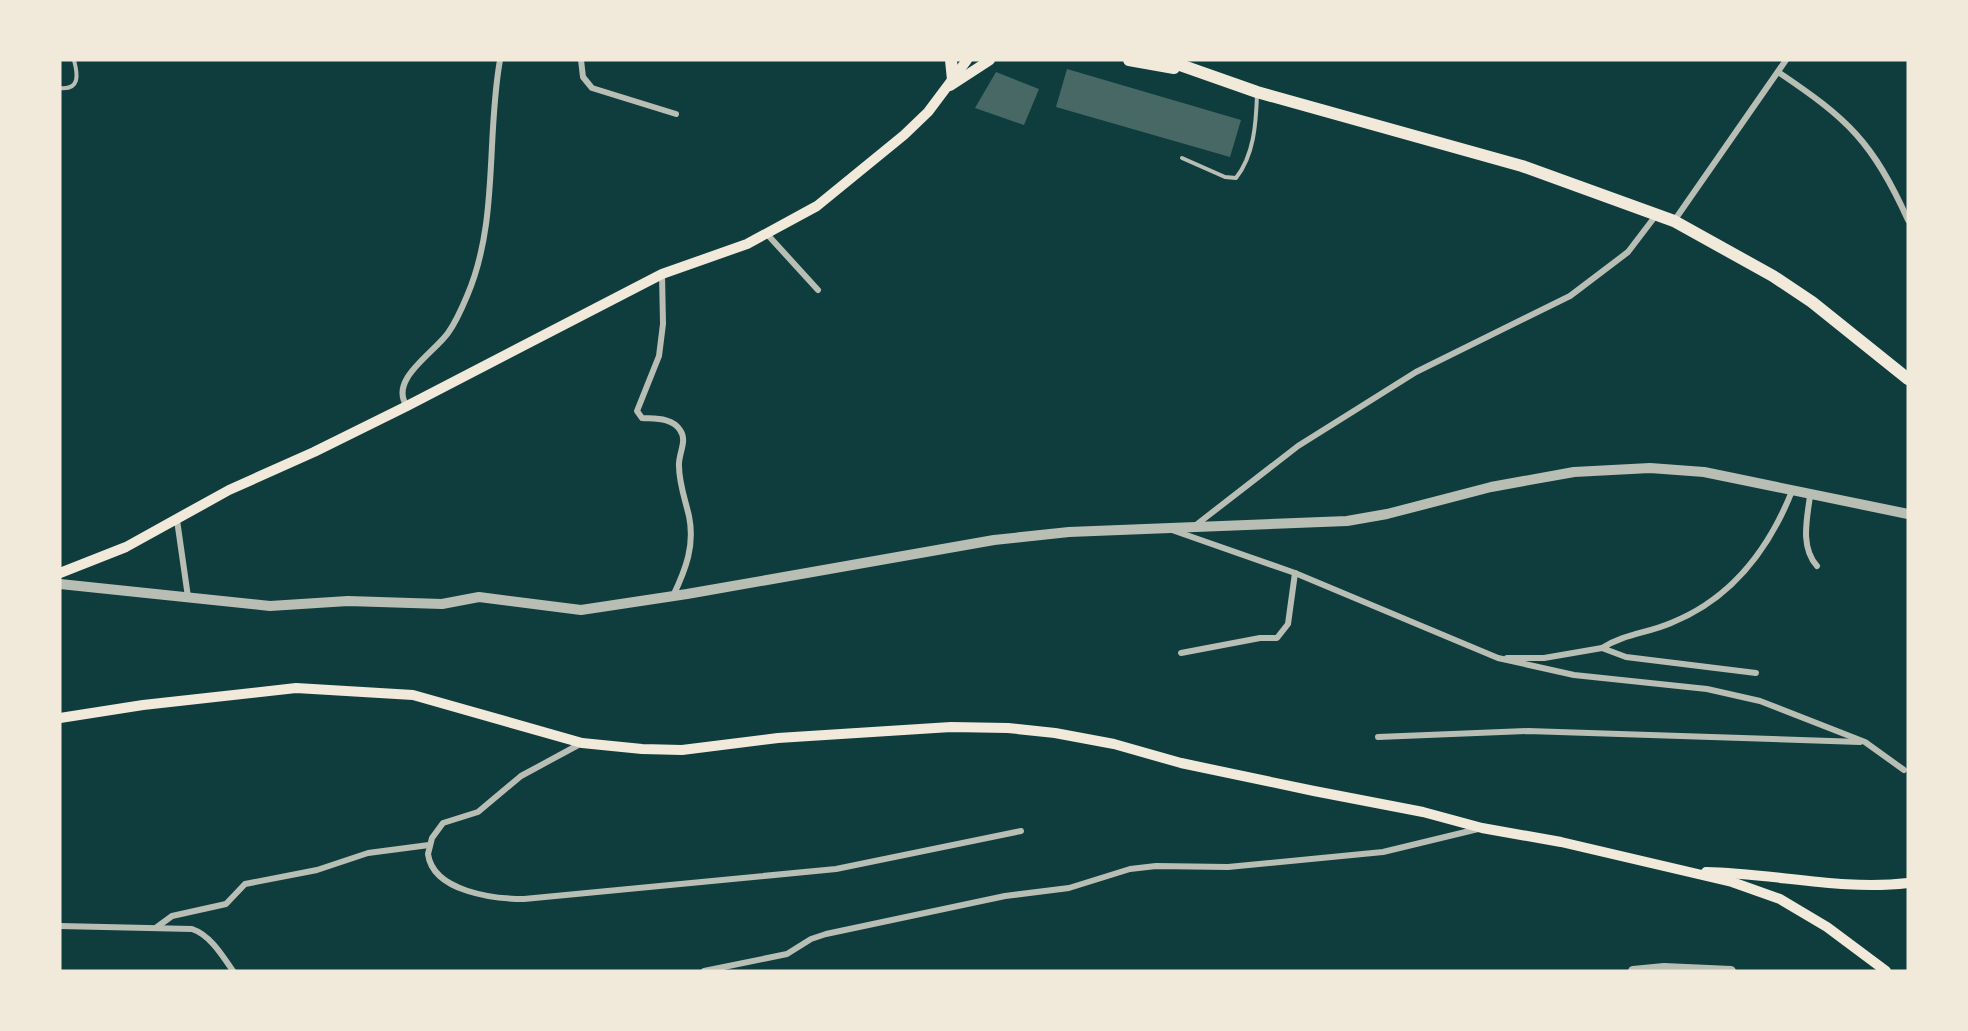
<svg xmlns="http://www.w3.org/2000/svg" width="1968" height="1031" viewBox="0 0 1968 1031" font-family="'Titillium Web',sans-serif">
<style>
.building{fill:#486865}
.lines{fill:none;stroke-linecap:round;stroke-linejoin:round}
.service{stroke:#b8beb3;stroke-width:4}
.minor{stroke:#b8beb3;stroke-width:6}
.tertiary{stroke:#b8beb3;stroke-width:10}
.secondary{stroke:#f1e9da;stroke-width:10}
.primary{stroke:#f1e9da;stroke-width:12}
</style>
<rect width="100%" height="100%" fill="#0f3d3e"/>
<g class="building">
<polygon points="1067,69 1241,120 1230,157 1056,107"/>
<polygon points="996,72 1039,89 1024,125 975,108"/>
</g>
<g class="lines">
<g class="service">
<path d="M60 88C80 90 78 75 74 60"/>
<path d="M1182 158 1225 177 1236 178C1254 155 1256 124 1257 95"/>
</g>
<g class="minor">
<polyline points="581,60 583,77 592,88 676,114"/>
<path d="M1778 72C1848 119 1873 142 1908 220"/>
<polyline points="1674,221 1786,60"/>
<polyline points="766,233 818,290"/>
<path d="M662 274 663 324 659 356 637 411 642 418C654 419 672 417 680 430 688 441 678 454 679 466 679 483 685 499 689 516 695 545 686 569 673 596"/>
<path d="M407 406C388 380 434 353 448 333 456 322 462 308 467 296 499 222 486 137 500 60"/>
<path d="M1810 496C1807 519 1800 547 1817 566"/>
<polyline points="177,520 188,597"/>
<polyline points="1196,525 1298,446 1416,372 1570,296 1628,252 1657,214"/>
<polyline points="1172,530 1295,573 1498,658 1574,675 1707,689 1760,701 1865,742 1904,770"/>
<polyline points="1181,653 1260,638 1277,638 1288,624 1295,573"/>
<polyline points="1507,658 1544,658 1602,648"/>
<path d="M1756 673 1626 657 1602 648C1624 634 1648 633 1671 623 1731 599 1769 549 1792 491"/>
<polyline points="1378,737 1528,731 1860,742"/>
<path d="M582 743 521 776 478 812 443 823 432 838 428 854C433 892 495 899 524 899L836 869 1021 831"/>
<path d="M60 926 192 929C210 935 222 955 233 971"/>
<polyline points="157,927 172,916 226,904 245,884 317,870 368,853 429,845"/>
<polyline points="704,971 787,954 811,939 826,934 1005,896 1069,888 1130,869 1156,866 1228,867 1383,852 1478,829"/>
</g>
<g class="tertiary">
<polyline points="60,584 270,606 348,601 442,604 479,597 581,610 687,594 994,540 1069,532 1347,521 1387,514 1491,487 1574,472 1650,468 1704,472 1908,514"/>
<polyline points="1633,971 1664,968 1731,971"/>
</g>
<g class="secondary">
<polyline points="950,86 990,60"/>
<polyline points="60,573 126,547 229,490 314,452 407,406 662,274 747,244 817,206 904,135 928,112 967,60"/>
<polyline points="60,718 143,705 296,688 413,695 582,743 642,749 682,750 778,738 951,727 1008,728 1055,733 1114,744 1181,763 1314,791 1423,812 1482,828 1561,842 1732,882 1780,899 1827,927 1886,971"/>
<path d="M1706 872C1773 873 1841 891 1908 883"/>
</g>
<g class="primary">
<polyline points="951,60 953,80"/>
<polyline points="1129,60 1174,68"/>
<polyline points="1166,60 1257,92 1522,166 1674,221 1773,276 1812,302 1908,379"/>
</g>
</g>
<rect width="1968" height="1031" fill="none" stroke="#f1e9da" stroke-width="123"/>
</svg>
